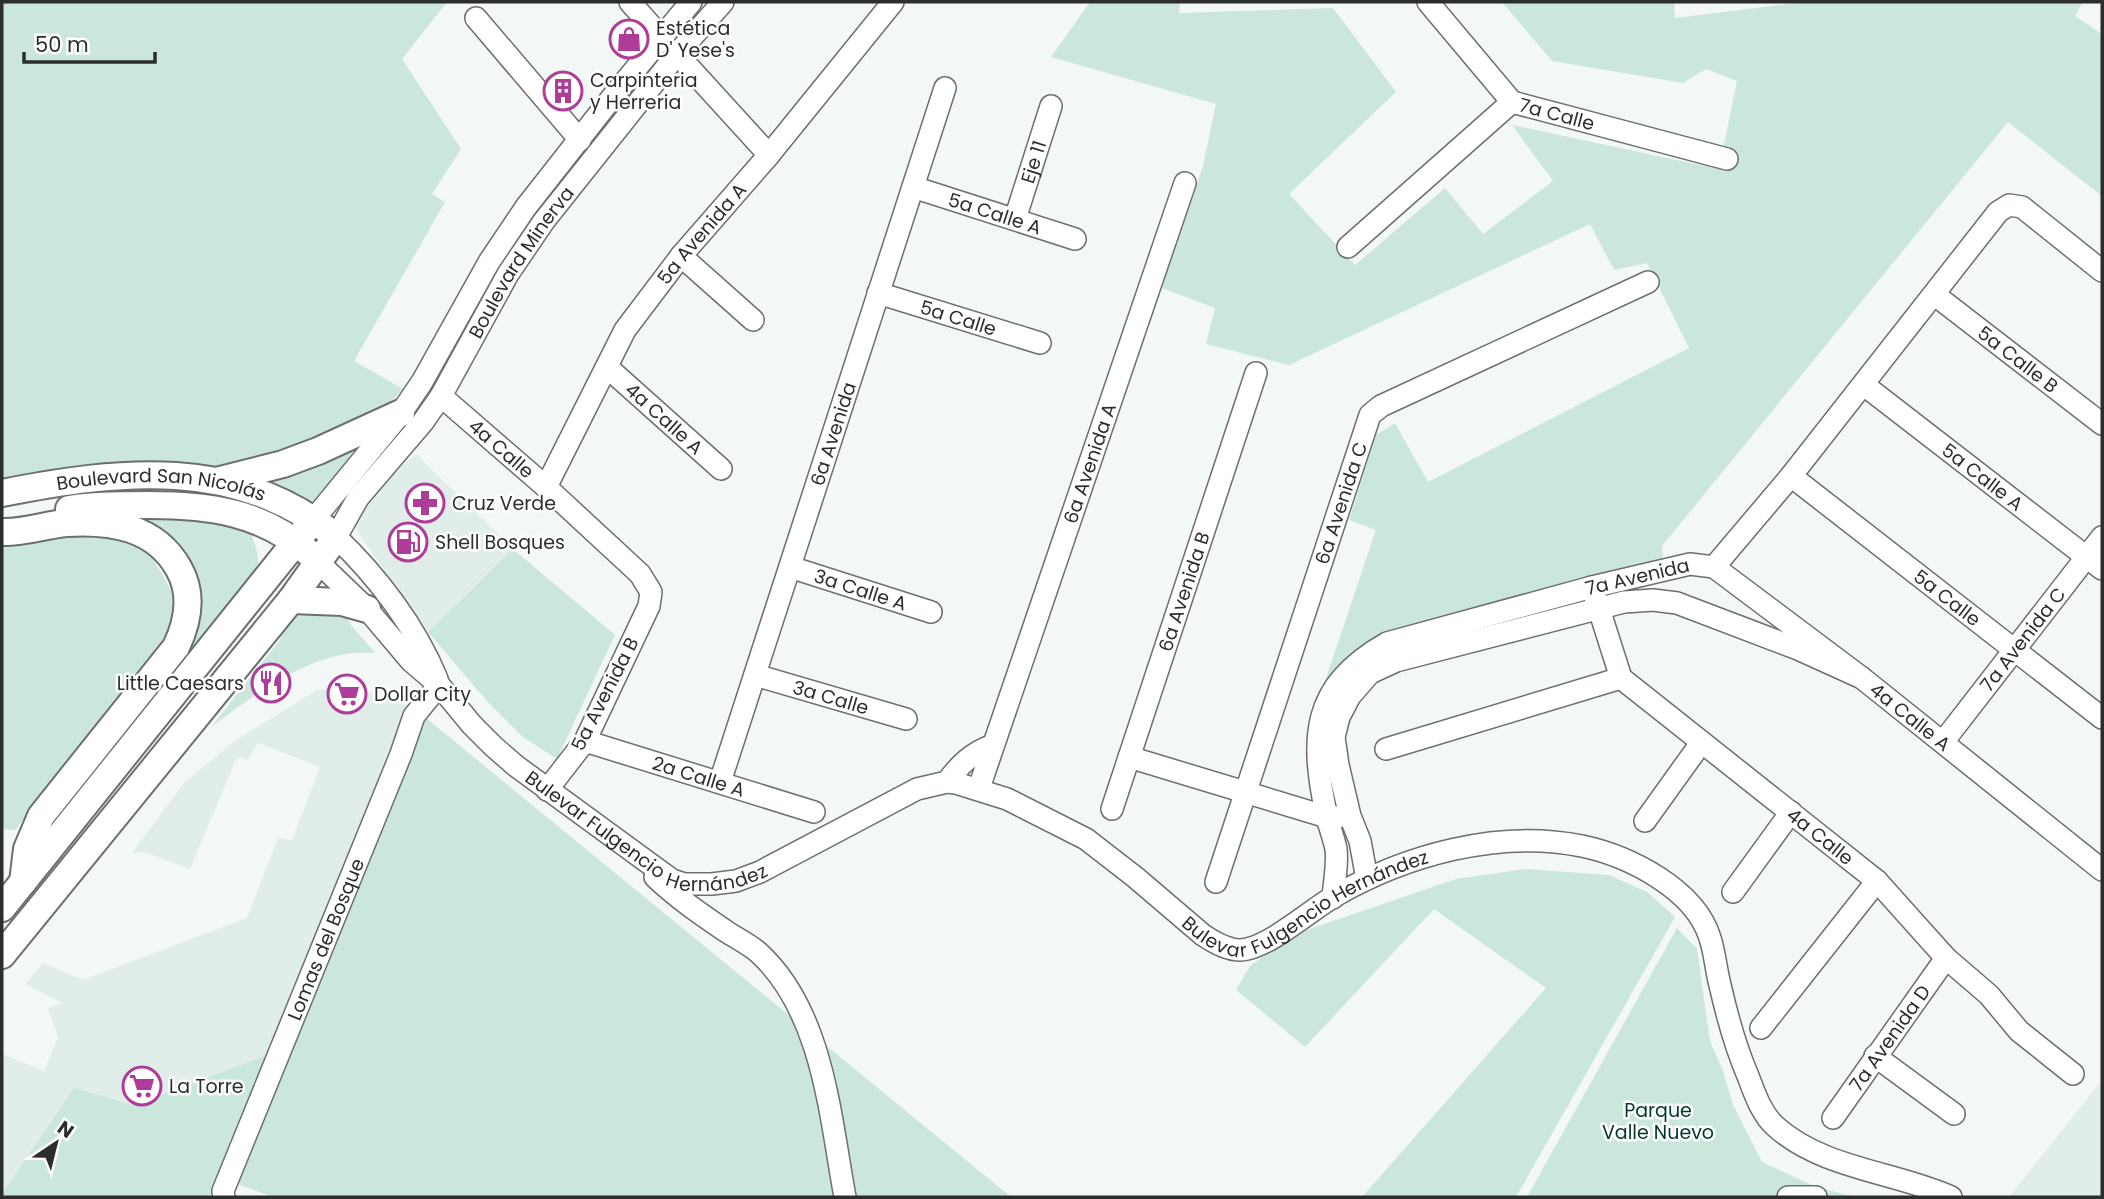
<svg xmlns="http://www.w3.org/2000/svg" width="2104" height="1199" viewBox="0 0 2104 1199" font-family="Poppins,sans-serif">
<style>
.built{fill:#e1ede8}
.green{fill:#cbe7dc}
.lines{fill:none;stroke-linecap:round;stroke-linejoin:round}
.minor-casing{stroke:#6c6f6e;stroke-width:24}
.major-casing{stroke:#6c6f6e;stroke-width:30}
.minor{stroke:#fff;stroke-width:21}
.major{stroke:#fff;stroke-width:26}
.labels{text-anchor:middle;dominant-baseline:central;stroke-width:5;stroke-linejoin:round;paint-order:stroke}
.poi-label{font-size:19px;fill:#2c2e2d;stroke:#fff;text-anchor:start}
.street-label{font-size:19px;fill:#2c2e2d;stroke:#fff}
.park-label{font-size:19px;fill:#013829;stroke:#fff}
</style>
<rect width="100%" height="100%" fill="#f3f7f5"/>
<g class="built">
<polygon points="416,454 513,549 428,632 345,514"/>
<polygon points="352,688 377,694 415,709 278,1051 134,1105 74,1089 2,1194 2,1054 44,1071 58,1037 48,1008 62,1003 26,984 43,963 83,980 247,918 278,838 292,840 320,767 258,743 248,760 237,757 190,869 144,852 132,853 184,783 236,740 317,690"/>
<polygon points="2102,1080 2102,1197 2009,1197"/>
</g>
<g class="green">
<polygon points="2,2 447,2 402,59 461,149 432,194 445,202 354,361 403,389 389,403 326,437 217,469 154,461 82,465 2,481"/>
<polygon points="1090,2 1180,2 1179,13 1333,8 1396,92 1289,194 1355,265 1445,188 1483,234 1553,181 1512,125 1719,169 1737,81 1706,69 1683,83 1552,61 1502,2 1674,2 1675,18 1804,2 2083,2 2075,16 2102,34 2102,196 2008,122 1662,546 1663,558 1583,578 1439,621 1321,693 1376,530 1349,520 1376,435 1395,423 1428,482 1689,348 1647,263 1614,270 1590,224 1289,365 1206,344 1215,308 1159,287 1203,166 1216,104 1051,57"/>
<polygon points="372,433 312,502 305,502 249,480"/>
<path d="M109 513C158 515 205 513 251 534 258 550 260 561 256 578L36 848 38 831 178 652 190 590Z"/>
<polygon points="115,534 146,547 171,590 174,610 167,634 15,830 2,829 2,537"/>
<polygon points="513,549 615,635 557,759 523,737 487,701 428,632"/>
<path d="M310 607 345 612 351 625 375 653C316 647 258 693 212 726L279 641 289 622 296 614Z"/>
<polygon points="415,709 1011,1197 273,1197 227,1180 221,1197 2,1197 2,1194 74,1088 134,1105 278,1051"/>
<polygon points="1526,869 1609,875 1647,892 1675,917 1516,1197 1362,1197 1546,988 1434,909 1305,1047 1236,990 1250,966 1295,934 1456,879"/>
<polygon points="1677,928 1697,949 1710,1041 1723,1071 1733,1105 1762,1162 1814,1186 1855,1197 1527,1197"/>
</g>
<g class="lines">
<defs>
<g id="minor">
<polyline points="630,2 661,37"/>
<path id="s1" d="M1428 2 1512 102 1727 159"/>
<polyline points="476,18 580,140"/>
<polyline points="677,54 769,155"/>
<path id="s2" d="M913 187 1075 239"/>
<path id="s3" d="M1015 219 1051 106"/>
<polyline points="1348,247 1512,102"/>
<polyline points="681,256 753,320"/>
<path id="s4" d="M878 293 1040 343"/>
<path id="s5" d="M1935 295 2102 424"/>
<path id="s6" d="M607 367 721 469"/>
<path id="s7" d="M1864 385 2102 569"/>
<path id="s8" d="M441 396 546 487 640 574 651 592 649 606 585 741 547 790"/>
<path id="s9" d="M1791 476 2102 718"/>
<path id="s10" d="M546 487 625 330 681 256 769 155 893 2"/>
<polyline points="314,519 401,413 422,382 489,262 526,207 614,95 691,2"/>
<path id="s11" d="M319 563 367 609 411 661 439 685 472 725 493 746 516 766 672 880 684 884H712L736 881 760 872 917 789 947 782 956 783 1007 799 1086 839 1135 877 1203 935C1215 943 1232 953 1247 949 1272 944 1310 911 1333 897 1405 855 1499 829 1582 846 1629 856 1695 889 1710 938 1715 953 1716 970 1720 985 1727 1016 1735 1046 1748 1076 1755 1094 1761 1113 1775 1126 1822 1169 1896 1172 1951 1197"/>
<path id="s12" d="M790 567 931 612"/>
<polyline points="1714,567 1791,476 1998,212 2009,205 2022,207 2102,271"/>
<path id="s13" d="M1714 567 1862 678 2102 870"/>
<path id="s14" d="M1592 587 1621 678 1877 881 1946 958 1989 995 2019 1031 2073 1074"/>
<path id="s15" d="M755 675 906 719"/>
<path id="s16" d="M437 679C416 627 377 576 336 537L358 498 423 422 441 396 508 274 544 221 677 54 723 2"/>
<path id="s17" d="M585 741 814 812"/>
<path id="s18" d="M1943 742 2102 537"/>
<polyline points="1386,749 1621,678"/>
<polyline points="1129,757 1327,817 1338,817"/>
<path id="s19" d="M720 782 945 88"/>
<path d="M947 782C960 764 972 753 993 745"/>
<path id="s20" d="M979 788 1185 183"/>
<path id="s21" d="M1112 809 1256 373"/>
<polyline points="1645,821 1701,743"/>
<path d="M655 877C677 898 702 915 727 932 738 939 750 945 759 953 823 1012 830 1116 845 1197"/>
<polyline points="1367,879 1360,841 1350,816 1338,765 1334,737 1339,717 1350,696 1370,673 1396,661 1624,602 1653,600 1677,603 1798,649 1862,678"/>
<path id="s22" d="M1216 882 1370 415 1381 406 1648 282"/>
<polyline points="1733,892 1791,812"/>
<path id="s23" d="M1333 898C1334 882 1338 865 1336 849 1334 839 1330 828 1327 818 1310 738 1310 687 1387 643L1592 587 1690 564 1714 567"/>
<polyline points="1761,1028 1877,881"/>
<polyline points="1875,1056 1954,1114"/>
<path id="s24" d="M1833 1118 1946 958"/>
<path id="s25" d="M224 1197 223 1191 401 754 414 716 439 685"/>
<polyline points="1788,1197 1816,1197"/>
</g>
<g id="major">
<polyline points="220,480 283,464 318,451 401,413"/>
<path id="s26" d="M2 493C118 470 239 456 336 537L291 600 2 955"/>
<path d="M69 509C96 505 122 505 149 505 210 505 262 512 309 553"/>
<path d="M2 532C23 533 45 525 66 523 111 520 156 527 179 569 193 594 188 622 176 647L41 816 27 849 23 882"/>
<polyline points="291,600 342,602 367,609"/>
<polyline points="2,908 314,519"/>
</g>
</defs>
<use href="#minor" class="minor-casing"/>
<use href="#major" class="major-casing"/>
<use href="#minor" class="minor"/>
<use href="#major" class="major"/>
</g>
<defs>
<symbol id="shop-ring" viewBox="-11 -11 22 22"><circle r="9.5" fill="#fff" stroke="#ae3d99" stroke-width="1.5"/><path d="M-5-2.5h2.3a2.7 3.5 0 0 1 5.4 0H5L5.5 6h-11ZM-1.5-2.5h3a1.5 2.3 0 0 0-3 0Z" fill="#ae3d99"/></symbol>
<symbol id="building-ring" viewBox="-11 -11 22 22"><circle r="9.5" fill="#fff" stroke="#ae3d99" stroke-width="1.5"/><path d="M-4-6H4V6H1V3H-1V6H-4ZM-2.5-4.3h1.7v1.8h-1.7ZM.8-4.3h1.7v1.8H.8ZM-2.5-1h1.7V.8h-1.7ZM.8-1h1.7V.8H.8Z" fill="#ae3d99"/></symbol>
<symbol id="pharmacy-ring" viewBox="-11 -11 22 22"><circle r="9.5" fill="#fff" stroke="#ae3d99" stroke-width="1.5"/><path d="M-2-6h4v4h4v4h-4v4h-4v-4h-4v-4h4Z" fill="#ae3d99"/></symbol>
<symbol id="fuel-ring" viewBox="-11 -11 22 22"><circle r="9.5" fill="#fff" stroke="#ae3d99" stroke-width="1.5"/><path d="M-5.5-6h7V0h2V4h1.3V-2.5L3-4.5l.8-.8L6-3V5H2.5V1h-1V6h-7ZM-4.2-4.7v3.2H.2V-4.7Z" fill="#ae3d99"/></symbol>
<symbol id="restaurant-ring" viewBox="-11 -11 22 22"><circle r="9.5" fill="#fff" stroke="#ae3d99" stroke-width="1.5"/><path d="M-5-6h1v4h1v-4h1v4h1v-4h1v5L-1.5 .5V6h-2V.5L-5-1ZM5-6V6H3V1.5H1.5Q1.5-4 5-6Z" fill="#ae3d99"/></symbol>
<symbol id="supermarket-ring" viewBox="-11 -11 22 22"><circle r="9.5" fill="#fff" stroke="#ae3d99" stroke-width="1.5"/><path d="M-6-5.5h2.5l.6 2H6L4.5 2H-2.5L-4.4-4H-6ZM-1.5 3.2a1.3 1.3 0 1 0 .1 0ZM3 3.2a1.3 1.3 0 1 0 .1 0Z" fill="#ae3d99"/></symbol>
</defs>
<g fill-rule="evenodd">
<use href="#shop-ring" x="607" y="17" width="44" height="44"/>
<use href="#building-ring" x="541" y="69" width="44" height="44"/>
<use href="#pharmacy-ring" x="403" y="481" width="44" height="44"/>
<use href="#fuel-ring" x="386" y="520" width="44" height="44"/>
<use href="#restaurant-ring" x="249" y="661" width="44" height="44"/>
<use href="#supermarket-ring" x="325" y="672" width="44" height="44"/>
<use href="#supermarket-ring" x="120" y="1064" width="44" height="44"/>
</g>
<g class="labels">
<g class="poi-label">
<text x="656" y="28">Estética<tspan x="656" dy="22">D' Yese's</tspan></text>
<text x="590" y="80">Carpinteria<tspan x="590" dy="22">y Herreria</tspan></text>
<text x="452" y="503">Cruz Verde</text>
<text x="435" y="542">Shell Bosques</text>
<text x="244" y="683" text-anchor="end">Little Caesars</text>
<text x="374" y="694">Dollar City</text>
<text x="169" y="1086">La Torre</text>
</g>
<g class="street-label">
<text stroke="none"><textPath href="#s1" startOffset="177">7a Calle</textPath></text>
<text stroke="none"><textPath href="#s3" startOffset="60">Eje 11</textPath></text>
<text stroke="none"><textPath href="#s2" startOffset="86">5a Calle A</textPath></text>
<text stroke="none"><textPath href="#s10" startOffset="299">5a Avenida A</textPath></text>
<text stroke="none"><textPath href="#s16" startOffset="508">Boulevard Minerva</textPath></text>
<text stroke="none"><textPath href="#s4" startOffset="84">5a Calle</textPath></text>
<text stroke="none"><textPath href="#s5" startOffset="105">5a Calle B</textPath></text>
<text stroke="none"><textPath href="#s6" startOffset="77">4a Calle A</textPath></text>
<text stroke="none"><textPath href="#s19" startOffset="366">6a Avenida</textPath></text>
<text stroke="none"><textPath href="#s8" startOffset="80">4a Calle</textPath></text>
<text stroke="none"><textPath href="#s20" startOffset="343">6a Avenida A</textPath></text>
<text stroke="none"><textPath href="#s7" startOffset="150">5a Calle A</textPath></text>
<text stroke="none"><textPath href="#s26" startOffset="161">Boulevard San Nicolás</textPath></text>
<text stroke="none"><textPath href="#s22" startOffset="399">6a Avenida C</textPath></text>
<text stroke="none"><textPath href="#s23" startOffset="544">7a Avenida</textPath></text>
<text stroke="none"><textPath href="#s12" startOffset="74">3a Calle A</textPath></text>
<text stroke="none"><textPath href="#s21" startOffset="229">6a Avenida B</textPath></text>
<text stroke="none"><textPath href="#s9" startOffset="198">5a Calle</textPath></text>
<text stroke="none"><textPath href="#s18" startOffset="130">7a Avenida C</textPath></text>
<text transform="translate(605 694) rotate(-63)">5a Avenida B</text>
<text stroke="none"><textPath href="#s15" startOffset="79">3a Calle</textPath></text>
<text stroke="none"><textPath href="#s13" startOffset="247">4a Calle A</textPath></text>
<text stroke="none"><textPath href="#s17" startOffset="119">2a Calle A</textPath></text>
<text stroke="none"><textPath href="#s11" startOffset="436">Bulevar Fulgencio Hernández</textPath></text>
<text stroke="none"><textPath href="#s14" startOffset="350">4a Calle</textPath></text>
<text stroke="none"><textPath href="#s11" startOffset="1192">Bulevar Fulgencio Hernández</textPath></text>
<text stroke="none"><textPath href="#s25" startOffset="278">Lomas del Bosque</textPath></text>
<text stroke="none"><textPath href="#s24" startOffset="98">7a Avenida D</textPath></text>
</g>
<g class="park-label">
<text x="1658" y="1110">Parque<tspan x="1658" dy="22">Valle Nuevo</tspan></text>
</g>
</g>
<rect width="2104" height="1199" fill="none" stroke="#2c2e2d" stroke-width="7"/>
<g transform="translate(56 1143) rotate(35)" stroke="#ffffff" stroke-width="5" paint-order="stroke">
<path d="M0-5L12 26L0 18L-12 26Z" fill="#2c2e2d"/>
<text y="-10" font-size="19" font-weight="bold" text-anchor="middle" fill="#2c2e2d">N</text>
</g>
<path d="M24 52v10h131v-10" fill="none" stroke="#2c2e2d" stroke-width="3.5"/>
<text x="35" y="52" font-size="21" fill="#2c2e2d" stroke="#ffffff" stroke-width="5" paint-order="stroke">50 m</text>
</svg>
